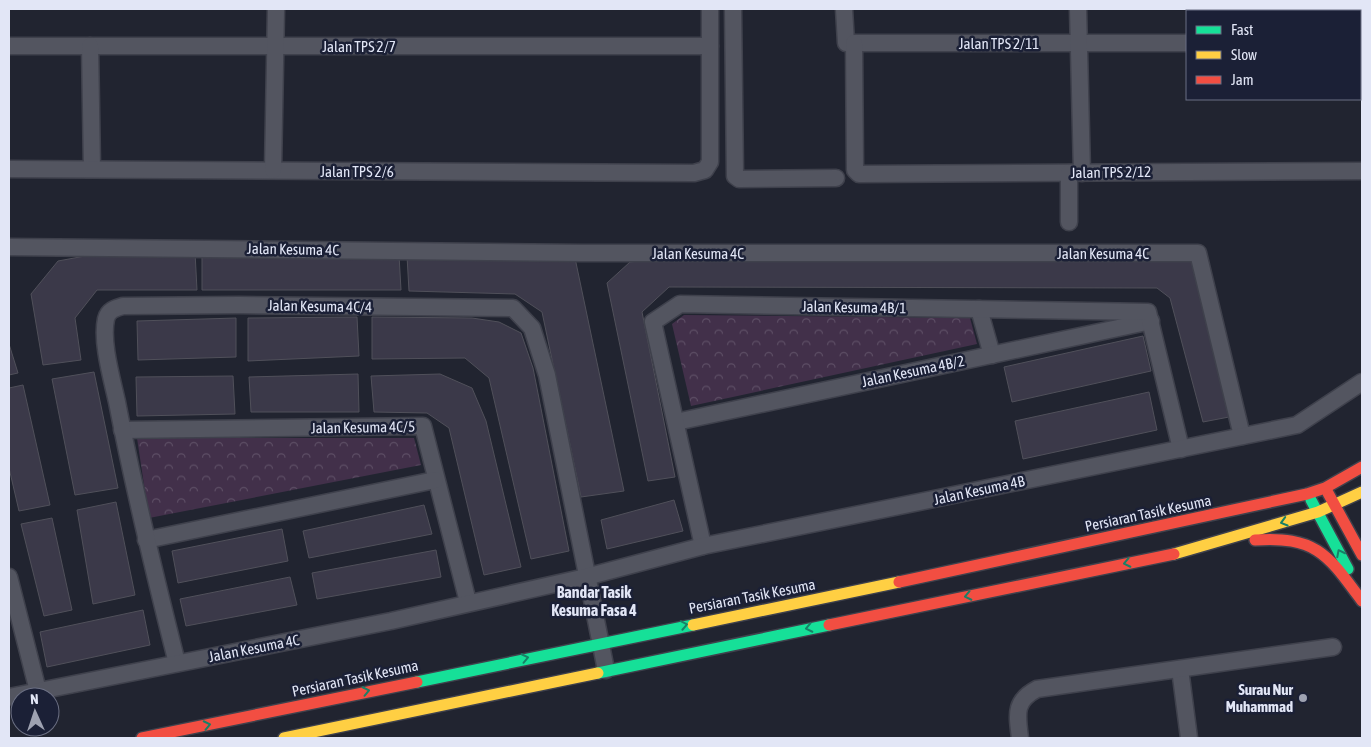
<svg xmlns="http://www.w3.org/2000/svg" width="1371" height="747" viewBox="0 0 1371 747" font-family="'Asap Condensed',sans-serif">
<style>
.park{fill:url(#park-crowns)}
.building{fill:#3b3949;stroke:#50505a}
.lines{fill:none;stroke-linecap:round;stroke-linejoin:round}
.street-casing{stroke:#3f414c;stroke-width:19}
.fast-casing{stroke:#3f414c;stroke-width:14}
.slow-casing{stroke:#3f414c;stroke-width:14}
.jam-casing{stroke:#3f414c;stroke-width:14}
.street{stroke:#535560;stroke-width:16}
.fast{stroke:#16e098;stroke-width:11}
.slow{stroke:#ffcf43;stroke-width:11}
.jam{stroke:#f24e42;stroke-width:11}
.oneway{stroke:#188067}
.poi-dot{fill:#9ea2b1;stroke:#1b2036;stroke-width:2}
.labels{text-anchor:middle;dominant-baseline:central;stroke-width:5;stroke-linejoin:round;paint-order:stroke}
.street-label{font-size:15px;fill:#e2e6f6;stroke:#1b2036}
.poi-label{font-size:15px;font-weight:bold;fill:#e2e6f6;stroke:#1b2036;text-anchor:end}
.neighbourhood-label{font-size:16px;font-weight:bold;fill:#e2e6f6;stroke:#1b2036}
</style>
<defs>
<pattern id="park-crowns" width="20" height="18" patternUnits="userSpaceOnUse" patternTransform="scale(1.25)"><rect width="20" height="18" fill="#42304a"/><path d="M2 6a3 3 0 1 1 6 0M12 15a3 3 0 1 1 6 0" fill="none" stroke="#5d4e65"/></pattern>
</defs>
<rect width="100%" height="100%" fill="#212430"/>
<g class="park">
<polygon points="684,315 970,318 977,344 691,406 672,324"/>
<polygon points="137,438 414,438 421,465 149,518"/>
</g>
<g class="building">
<polygon points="195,252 197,290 97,290 75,318 81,360 43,365 31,294 58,261 96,254"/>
<polygon points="202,255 399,255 401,290 202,290"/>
<polygon points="407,256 575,258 624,491 581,497 542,312 515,294 409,291"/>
<polygon points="662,258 1194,261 1229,417 1203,422 1170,298 1157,288 669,287 642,312 675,477 648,481 607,283 630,262"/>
<polygon points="357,317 359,356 248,361 248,318"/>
<polygon points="372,317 472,318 499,322 521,333 533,368 569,551 531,559 489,378 465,358 372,359"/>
<polygon points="236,318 236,357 138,360 137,321"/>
<polygon points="1143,336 1151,371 1012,402 1004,367"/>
<polygon points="9,344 18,373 9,375"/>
<polygon points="94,372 118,488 75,495 52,379"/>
<polygon points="358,374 359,412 251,412 249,377"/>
<polygon points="440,374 472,388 486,421 521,567 484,575 449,428 427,413 374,412 371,376"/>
<polygon points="233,376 235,414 137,416 136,377"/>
<polygon points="23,385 50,505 19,511 9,468 9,388"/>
<polygon points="1149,392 1157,430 1023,459 1015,421"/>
<polygon points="674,500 683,531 607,549 601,520"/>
<polygon points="116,502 135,595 93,604 77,510"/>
<polygon points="424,505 432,534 309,558 303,531"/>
<polygon points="52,518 72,610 44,616 21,524"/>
<polygon points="282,529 288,561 178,583 172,551"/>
<polygon points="436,550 441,577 317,599 312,573"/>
<polygon points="290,577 297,605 186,626 180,599"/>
<polygon points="143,610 150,645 47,667 40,632"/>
</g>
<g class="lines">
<defs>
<g id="street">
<polyline points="733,9 735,176 739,179 836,178"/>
<polyline points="844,9 846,43 1187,43"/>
<polyline points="1078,9 1082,173"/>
<polyline points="854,43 855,170 859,174 1362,171"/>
<polyline points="1360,44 1362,44"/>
<polyline points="9,46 710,46"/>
<polyline points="90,46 92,169"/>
<polyline points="9,169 694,173 705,170 710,162 710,9"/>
<polyline points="273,170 276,9"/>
<polyline points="1069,173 1069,222"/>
<polyline points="9,247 582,253 1198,253 1242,436"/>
<polyline points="979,309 992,355"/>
<polyline points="676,422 1151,321"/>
<polyline points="122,430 423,426 468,602"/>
<polyline points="146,540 435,480"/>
<polyline points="703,546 653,322 680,304 1148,312 1181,449"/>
<polyline points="9,577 38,691"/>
<path d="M177 663C155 576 134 490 117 402 112 379 101 342 106 319 108 310 116 308 123 306L239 305 513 308 532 328 547 375 606 670"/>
<polyline points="1180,669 1189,738"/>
<polyline points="9,697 391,621 586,577 703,546 1297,425 1362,382"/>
<path d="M1020 738C1017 714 1014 701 1037 689L1333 647"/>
</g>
<g id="fast">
<polyline points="1311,500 1348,569"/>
<polyline points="598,673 829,625"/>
<polyline points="417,682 693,625"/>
</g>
<g id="slow">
<polyline points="1174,554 1318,512 1362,492"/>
<polyline points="693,625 899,582"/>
<polyline points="284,738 598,673"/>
</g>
<g id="jam">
<polyline points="1328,493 1362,555"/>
<path d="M1255 540C1317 536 1328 555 1362 601"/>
<polyline points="899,582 1307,494 1325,488 1362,467"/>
<polyline points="829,625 1174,554"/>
<polyline points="142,738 417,682"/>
</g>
</defs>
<use href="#street" class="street-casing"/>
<use href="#fast" class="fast-casing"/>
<use href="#slow" class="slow-casing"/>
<use href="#jam" class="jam-casing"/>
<use href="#street" class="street"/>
<use href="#fast" class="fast"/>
<use href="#slow" class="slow"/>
<use href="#jam" class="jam"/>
</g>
<defs><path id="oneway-chevron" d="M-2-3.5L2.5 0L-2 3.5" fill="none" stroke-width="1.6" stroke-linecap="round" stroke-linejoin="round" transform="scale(1.25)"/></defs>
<g class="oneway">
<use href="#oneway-chevron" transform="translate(1284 522) rotate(164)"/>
<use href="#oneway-chevron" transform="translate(1340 553) rotate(-117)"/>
<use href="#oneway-chevron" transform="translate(1127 563) rotate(168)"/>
<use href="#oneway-chevron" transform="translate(968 596) rotate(168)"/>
<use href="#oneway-chevron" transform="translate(684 625) rotate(-11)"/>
<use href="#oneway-chevron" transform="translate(809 628) rotate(168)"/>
<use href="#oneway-chevron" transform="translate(525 658) rotate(-12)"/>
<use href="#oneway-chevron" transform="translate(366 691) rotate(-12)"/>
<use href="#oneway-chevron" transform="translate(207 725) rotate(-12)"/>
</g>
<circle class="poi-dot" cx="1303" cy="698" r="5"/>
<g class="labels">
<g class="street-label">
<text x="999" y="43">Jalan TPS 2/11</text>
<text x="359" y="46">Jalan TPS 2/7</text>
<text x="357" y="171">Jalan TPS 2/6</text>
<text transform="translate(1111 172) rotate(-1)">Jalan TPS 2/12</text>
<text transform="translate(293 249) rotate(1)">Jalan Kesuma 4C</text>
<text x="698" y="253">Jalan Kesuma 4C</text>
<text x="1103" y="253">Jalan Kesuma 4C</text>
<text transform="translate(320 306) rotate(1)">Jalan Kesuma 4C/4</text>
<text transform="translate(854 307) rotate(1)">Jalan Kesuma 4B/1</text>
<text transform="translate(913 371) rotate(-12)">Jalan Kesuma 4B/2</text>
<text transform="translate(363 427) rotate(-1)">Jalan Kesuma 4C/5</text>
<text transform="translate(979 490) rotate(-12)">Jalan Kesuma 4B</text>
<text transform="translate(1148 513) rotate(-12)">Persiaran Tasik Kesuma</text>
<text transform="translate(752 596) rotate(-11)">Persiaran Tasik Kesuma</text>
<text transform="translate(254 648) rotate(-11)">Jalan Kesuma 4C</text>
<text transform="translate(355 678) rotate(-12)">Persiaran Tasik Kesuma</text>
</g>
<g class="poi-label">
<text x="1293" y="689">Surau Nur<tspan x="1293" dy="17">Muhammad</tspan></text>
</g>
<g class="neighbourhood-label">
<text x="594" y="592">Bandar Tasik<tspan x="594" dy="18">Kesuma Fasa 4</tspan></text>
</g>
</g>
<rect width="1371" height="747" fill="none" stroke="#e2e6f6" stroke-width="20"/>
<rect x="1186" y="10" width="175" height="90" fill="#1b2036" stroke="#6b6f83"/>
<rect x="1196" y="26" width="25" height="8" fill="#16e098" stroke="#6b6f83"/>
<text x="1231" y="35" font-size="15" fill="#e2e6f6">Fast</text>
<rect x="1196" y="51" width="25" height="8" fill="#ffcf43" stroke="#6b6f83"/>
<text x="1231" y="60" font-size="15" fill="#e2e6f6">Slow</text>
<rect x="1196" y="76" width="25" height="8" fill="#f24e42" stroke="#6b6f83"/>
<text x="1231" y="85" font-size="15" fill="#e2e6f6">Jam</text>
<g transform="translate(35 712) rotate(357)"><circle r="24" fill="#1b2036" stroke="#6b6f83"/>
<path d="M0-4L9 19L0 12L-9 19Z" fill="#9ea2b1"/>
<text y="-8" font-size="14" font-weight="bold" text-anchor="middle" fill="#e2e6f6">N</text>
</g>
</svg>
